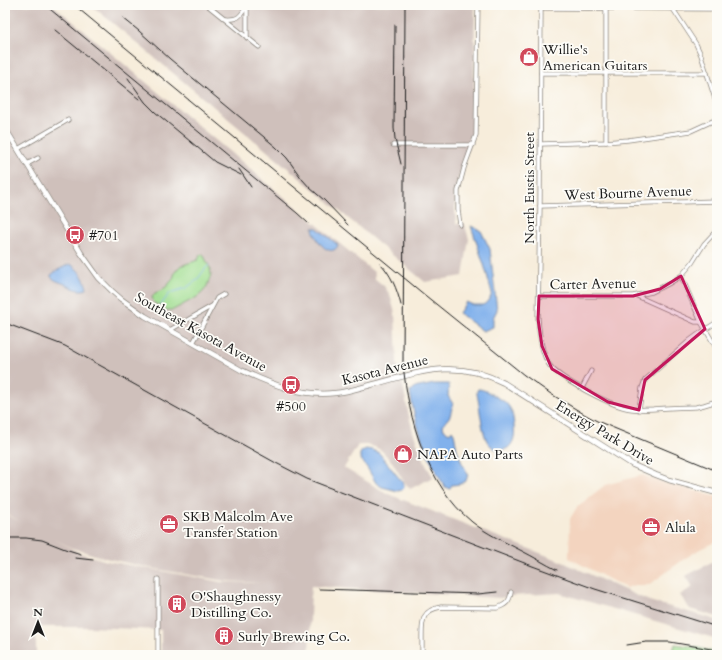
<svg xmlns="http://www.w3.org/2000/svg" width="722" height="660" viewBox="0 0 722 660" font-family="Cardo,serif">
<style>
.built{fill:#f3d4bf}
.industrial{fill:#cfc0bb;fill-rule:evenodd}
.green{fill:#a1de92;stroke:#5e7d57}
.water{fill:#81b1ec;stroke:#4e6684}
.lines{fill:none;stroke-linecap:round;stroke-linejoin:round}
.stream{stroke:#81b1ec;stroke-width:1}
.minor-casing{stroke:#8a847c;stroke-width:5}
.tertiary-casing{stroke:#8a847c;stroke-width:6}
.minor{stroke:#fff;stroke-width:3.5}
.tertiary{stroke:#fff;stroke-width:4.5}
.rail{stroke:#1c1c1c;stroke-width:1}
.marked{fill:#c2185b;fill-opacity:0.2;stroke:#c2185b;stroke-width:3;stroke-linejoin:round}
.labels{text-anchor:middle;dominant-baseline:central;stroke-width:3.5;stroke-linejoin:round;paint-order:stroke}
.poi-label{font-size:14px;fill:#1c1c1c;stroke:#fdfcf7;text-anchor:start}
.street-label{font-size:14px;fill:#1c1c1c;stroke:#fdfcf7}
</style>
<rect width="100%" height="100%" fill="#fdfcf7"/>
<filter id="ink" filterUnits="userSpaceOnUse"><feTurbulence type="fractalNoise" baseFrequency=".025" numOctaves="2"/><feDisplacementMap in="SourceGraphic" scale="8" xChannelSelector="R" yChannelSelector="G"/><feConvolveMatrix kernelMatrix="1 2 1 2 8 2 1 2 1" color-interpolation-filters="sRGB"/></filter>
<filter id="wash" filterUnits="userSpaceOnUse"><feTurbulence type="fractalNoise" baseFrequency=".012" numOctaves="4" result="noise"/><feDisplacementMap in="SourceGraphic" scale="16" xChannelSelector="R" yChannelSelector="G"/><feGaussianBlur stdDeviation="0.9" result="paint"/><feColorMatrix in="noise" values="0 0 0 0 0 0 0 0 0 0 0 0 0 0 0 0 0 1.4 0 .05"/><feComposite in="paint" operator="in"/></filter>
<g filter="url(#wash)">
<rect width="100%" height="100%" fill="#f7eddb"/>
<polygon class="built" points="643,475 657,480 717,497 717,541 700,549 684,559 649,585 634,585 626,588 569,558 570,519 577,507 605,485"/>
<g class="industrial">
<path d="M5 5H53L375 273 374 278 384 286 390 295 395 313 397 364 402 380 408 412 413 432 426 465 433 477 410 489 402 479 393 463 381 450 375 447 367 445H358L344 468 388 494 558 560 649 601 717 620V639L559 593 512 596 500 598 311 586 309 655H161V630L90 627H36V654L23 652 21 655H5V514L21 522 5 513ZM52 538 72 548 105 558 150 568 225 581 266 583 221 582 107 561 80 553Z"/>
<polygon points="91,5 475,5 473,134 457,182 455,194 455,209 456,224 464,223 469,239 463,276 425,282"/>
<polygon points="717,559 717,617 690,609 680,595 693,587 686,576"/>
</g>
<g class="green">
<polygon points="203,254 210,268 211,275 207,286 203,292 197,297 173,310 166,310 161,305 158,305 154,303 152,297 155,293 162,290 167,286 173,279 175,272 180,266 198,260 200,255"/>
<polygon points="675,644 696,647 717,653 717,655 686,655 673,651"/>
</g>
<g class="water">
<polygon points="471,226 481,231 490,249 497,310 493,318 493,327 483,331 459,313 466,302 473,305 483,305 489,301 492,293 486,271"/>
<path d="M313 228H317L337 244 338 246C329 260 314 238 313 228Z"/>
<path d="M70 264C78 268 86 280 87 289 79 292 72 288 65 284 60 282 55 281 51 277V275C57 270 63 267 70 264Z"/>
<path d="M434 384H449L448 396 453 404 450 416 443 425 444 430 450 433 452 430 454 433 457 450 462 463 468 474 466 481 460 484 452 485 449 489 445 487C427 458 415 426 410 392L414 388Z"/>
<path d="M478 389C484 389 489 393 495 396 510 404 512 408 514 425 514 429 515 433 514 437 511 454 493 454 486 439 481 426 480 407 477 394V391Z"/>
<polygon points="366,449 372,450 379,453 403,483 404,488 402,490 398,491 382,487 376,483 368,469 360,458 360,454 362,451"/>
</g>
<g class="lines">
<polyline class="stream" points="161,305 166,298 169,294 173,292 186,288 197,280 205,269 209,265"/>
</g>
</g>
<g filter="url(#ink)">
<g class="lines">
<defs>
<g id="minor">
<polyline points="207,5 259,47"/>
<path d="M541 5 540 206 538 319C539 333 541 350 548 363 556 378 615 408 632 409 639 410 646 409 653 409 668 408 682 407 696 407L704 405 717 401"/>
<polyline points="541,8 717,9"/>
<polyline points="673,9 696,44 701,55 717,105"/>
<path d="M225 19C238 20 240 17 247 6"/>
<polyline points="247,38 247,5"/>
<polyline points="541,73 707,73"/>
<polyline points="606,142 606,5"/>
<polyline points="541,144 606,142 628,140 691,131 717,119"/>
<polyline points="393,145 473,145"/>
<polyline points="18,149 68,120"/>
<polyline points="27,164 38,158"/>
<polyline points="540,206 717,201"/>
<polyline points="460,225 458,210 458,191 464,168 476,135 478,5"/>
<polyline points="681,276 701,322 717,349"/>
<polyline points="539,296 633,296 652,292 668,284 681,276 692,263 704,244 717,230"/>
<polyline points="637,296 695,322 701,322"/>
<polyline points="170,330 212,306"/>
<polyline points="193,343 217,298 224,294"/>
<polyline points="582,388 591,371"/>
<polyline points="639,410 642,388 645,380 689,341 700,333 717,322"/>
<polyline points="158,579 158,655"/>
<path d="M422 655C422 648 422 642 422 635 422 619 423 610 441 607L497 608C506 605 510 601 511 592"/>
<polyline points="632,655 641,655"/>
</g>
<path id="tertiary" d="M5 128 81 253 99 278 113 292 121 299 145 316 241 370C270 384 303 397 335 393 347 392 359 388 371 385 420 372 456 358 504 383L633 465 656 475 669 480 717 493"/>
</defs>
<use href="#minor" class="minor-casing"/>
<use href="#tertiary" class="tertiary-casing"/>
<use href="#minor" class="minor"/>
<use href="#tertiary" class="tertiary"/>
<g class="rail">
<polyline points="45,5 297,213 308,223"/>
<polyline points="74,5 426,296 524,375 551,394 584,414 597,421 717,471"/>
<path d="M405 5 403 363C408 419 427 485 472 522 487 534 505 542 522 551 534 557 545 564 557 570"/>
<polyline points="123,18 139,31 170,59 276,147 287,158 302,179 310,188 324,200 348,225"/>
<polyline points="395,25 394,128 395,139 401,164"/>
<polyline points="55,30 139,99"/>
<polyline points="128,78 145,102 155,112 215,162 241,175"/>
<polyline points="239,169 251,187"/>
<path d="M380 263C391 274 397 289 401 305"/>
<polyline points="5,323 65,346 276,463 307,479 527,564 595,589 717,627"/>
<polyline points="5,538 26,538 42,540 65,549 81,554"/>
<polyline points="75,558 93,560"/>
<polyline points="319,589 478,594 497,592"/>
<polyline points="627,645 646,642 670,642 717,650"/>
</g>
</g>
</g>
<path class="marked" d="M681 276 705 329 645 380 639 410 608 402 552 369 542 346 538 319 539 296H633L660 289Z"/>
<defs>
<symbol id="shop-disc" viewBox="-11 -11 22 22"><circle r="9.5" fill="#d1495b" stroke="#fdfcf7"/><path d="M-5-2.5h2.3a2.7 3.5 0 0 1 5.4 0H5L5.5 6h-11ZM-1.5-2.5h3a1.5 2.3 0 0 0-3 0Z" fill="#fff"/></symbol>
<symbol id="bus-disc" viewBox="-11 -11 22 22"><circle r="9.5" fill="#d1495b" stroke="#fdfcf7"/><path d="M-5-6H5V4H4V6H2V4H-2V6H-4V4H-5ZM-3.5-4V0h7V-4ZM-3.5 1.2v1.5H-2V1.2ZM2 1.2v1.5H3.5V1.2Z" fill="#fff"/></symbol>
<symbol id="office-disc" viewBox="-11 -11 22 22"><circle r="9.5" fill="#d1495b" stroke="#fdfcf7"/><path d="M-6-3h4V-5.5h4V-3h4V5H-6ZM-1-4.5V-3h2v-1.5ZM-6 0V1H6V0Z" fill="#fff"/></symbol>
<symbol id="building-disc" viewBox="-11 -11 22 22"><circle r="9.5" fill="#d1495b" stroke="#fdfcf7"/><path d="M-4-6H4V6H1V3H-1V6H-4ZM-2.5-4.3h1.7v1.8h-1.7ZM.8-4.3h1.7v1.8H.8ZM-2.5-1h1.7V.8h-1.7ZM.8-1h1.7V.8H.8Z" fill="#fff"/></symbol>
</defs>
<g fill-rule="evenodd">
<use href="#shop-disc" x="518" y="46" width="22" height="22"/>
<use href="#bus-disc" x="64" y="224" width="22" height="22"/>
<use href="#bus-disc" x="280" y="374" width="22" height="22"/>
<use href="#shop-disc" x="392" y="443" width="22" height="22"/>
<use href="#office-disc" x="158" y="513" width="22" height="22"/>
<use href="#office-disc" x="640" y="516" width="22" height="22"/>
<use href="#building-disc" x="166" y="593" width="22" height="22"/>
<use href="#building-disc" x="213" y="625" width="22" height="22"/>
</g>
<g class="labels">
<g class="poi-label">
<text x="543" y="49">Willie's<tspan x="543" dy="16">American Guitars</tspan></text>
<text x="89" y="235">#701</text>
<text x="291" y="406" text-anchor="middle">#500</text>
<text x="417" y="454">NAPA Auto Parts</text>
<text x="183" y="516">SKB Malcolm Ave<tspan x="183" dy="16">Transfer Station</tspan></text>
<text x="665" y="527">Alula</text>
<text x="191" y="596">O'Shaughnessy<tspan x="191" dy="16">Distilling Co.</tspan></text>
<text x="238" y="636">Surly Brewing Co.</text>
</g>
<g class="street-label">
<text transform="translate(529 188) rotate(-90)">North Eustis Street</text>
<text transform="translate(628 193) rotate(-2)">West Bourne Avenue</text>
<text transform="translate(593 284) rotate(-1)">Carter Avenue</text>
<text transform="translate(201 332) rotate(29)">Southeast Kasota Avenue</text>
<text transform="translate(385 370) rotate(-14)">Kasota Avenue</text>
<text transform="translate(605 433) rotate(31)">Energy Park Drive</text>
</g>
</g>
<rect width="722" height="660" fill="none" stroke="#fdfcf7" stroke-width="20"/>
<g transform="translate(38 622)" stroke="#fdfcf7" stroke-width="3" paint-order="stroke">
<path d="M0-3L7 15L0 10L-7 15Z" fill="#1c1c1c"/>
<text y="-6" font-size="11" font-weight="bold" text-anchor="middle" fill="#1c1c1c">N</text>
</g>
</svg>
